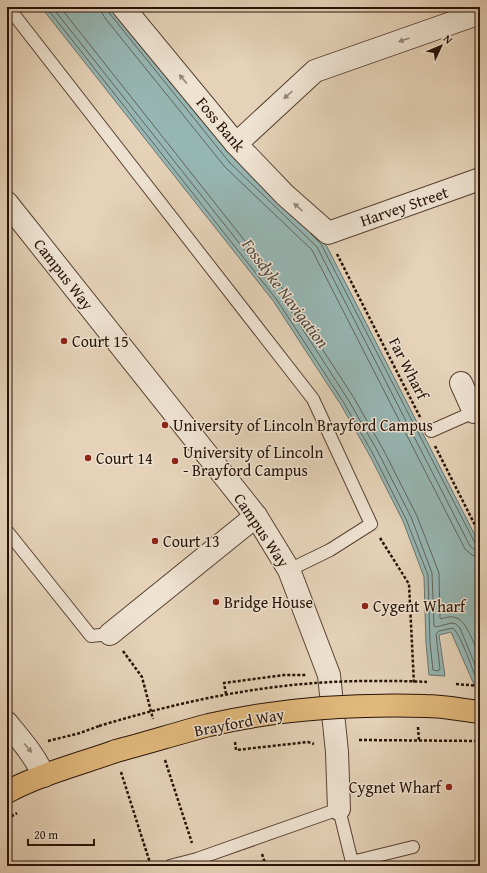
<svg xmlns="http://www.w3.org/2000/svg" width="487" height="873" viewBox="0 0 487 873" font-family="'Gentium Book Plus',serif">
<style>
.water{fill:#96b6b3;stroke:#6a746e}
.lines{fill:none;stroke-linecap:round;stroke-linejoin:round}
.shore{stroke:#5f645c;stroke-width:1}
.lane-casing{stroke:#574232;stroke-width:14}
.street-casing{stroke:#574232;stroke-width:24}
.primary-casing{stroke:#281206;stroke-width:24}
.path{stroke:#281206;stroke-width:2.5;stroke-dasharray:3 2;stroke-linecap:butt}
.lane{stroke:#eee2d1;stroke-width:12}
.street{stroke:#eee2d1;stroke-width:22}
.primary{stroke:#e2b97c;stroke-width:22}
.primary-bridge-casing{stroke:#281206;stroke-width:24;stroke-linecap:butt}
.path-bridge{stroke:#281206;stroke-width:2.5;stroke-dasharray:3 2;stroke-linecap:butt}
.primary-bridge{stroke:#e2b97c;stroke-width:22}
.oneway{fill:#958476}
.poi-dot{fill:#8f2418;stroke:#eee2d1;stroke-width:1.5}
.labels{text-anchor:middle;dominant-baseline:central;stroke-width:3;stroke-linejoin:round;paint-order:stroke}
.street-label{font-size:16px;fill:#281206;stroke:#eee2d1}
.poi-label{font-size:16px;fill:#281206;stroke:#eee2d1;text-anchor:start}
.water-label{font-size:17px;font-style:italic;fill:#4e4b43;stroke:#eee2d1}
</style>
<rect width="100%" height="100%" fill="#e5d2b8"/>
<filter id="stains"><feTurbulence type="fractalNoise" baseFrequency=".005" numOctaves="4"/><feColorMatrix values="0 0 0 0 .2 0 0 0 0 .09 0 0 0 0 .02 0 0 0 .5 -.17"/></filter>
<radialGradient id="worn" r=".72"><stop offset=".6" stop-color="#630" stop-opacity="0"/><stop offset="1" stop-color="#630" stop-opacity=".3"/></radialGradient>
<polygon class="water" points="41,7 115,7 324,241 480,545 480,698 451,632 439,635 445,676 429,675 426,643 424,577 403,521 370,456 341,405 274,302"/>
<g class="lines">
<g class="shore">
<path d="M46 7 277 300 344 403 373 454 406 519 428 575 430 643 433 670 438 671 440 669 436 634 439 631 453 628C462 636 474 675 480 688"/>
<polyline points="52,7 282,297 349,401 378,452 411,517 432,573 434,626 436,627 451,623 456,624 460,628 480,677"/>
<path d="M60 7 286 293 354 398 383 449 417 516 439 573 440 618 441 619C447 617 452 616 457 618 468 623 476 649 480 660"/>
<polyline points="102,7 102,13 105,18 225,167 312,250 465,549 472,555 480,557"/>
<polyline points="108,7 110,14 230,163 317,247 470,546 475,550 480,551"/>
<polyline points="310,233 321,244 475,543 477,546 480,546"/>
</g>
<defs>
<g id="lane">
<polyline points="8,7 313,399 371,524 330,550 289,570"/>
<polyline points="431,431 474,412"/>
<polyline points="7,531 91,636 110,634"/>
<polyline points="170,866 197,859 339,809 352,862 413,847"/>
</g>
<g id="street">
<polyline points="123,7 236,144 285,195 328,233 480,179"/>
<polyline points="236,144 315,71 480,13"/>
<polyline points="7,203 256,516 289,570 329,675 337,752 339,809"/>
<polyline points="461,383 474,412 480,410"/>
<polyline points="110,634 256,516"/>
<path d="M7 723C21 740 35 756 44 776"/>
</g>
<path id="primary" d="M7 792C40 774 80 764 116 751"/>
</defs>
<use href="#lane" class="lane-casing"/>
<use href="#street" class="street-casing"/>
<use href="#primary" class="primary-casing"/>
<g class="path">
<polyline points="242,7 243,7"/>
<polyline points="337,254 421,419"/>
<polyline points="435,446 480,535"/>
<polyline points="380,538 409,584 414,684"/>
<polyline points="123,651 142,677 153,719"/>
<polyline points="226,694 224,683 284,675 306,675"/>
<polyline points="418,727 419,741"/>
<polyline points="359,740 480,741"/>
<polyline points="48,741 80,733 99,726"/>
<polyline points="235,742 236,750 308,742 314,744"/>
<polyline points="165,760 192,843"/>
<polyline points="121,772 151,866"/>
<polyline points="7,819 17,813"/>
<polyline points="262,854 266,866"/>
</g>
<use href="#lane" class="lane"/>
<use href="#street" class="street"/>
<use href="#primary" class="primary"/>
<defs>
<path id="primary-bridge" d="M116 751C147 743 178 733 209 725 278 709 355 704 426 706 444 706 462 710 480 712"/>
</defs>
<use href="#primary-bridge" class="primary-bridge-casing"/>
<g class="path-bridge">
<polyline points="456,684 480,686"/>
<path d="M99 726C192 698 281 680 379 681 395 681 411 681 427 682"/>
</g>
<use href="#primary-bridge" class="primary-bridge"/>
</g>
<defs><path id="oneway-solid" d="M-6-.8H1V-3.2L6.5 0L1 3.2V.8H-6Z"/></defs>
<g class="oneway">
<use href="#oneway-solid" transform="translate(404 40) rotate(161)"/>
<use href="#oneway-solid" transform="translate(183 79) rotate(-130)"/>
<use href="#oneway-solid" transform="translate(288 95) rotate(138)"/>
<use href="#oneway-solid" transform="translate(298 207) rotate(-138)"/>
<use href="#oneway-solid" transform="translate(28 748) rotate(50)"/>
</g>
<g class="poi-dot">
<circle cx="64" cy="341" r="4"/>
<circle cx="165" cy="425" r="4"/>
<circle cx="88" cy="458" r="4"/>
<circle cx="175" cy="461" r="4"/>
<circle cx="155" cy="541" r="4"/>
<circle cx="216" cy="602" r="4"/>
<circle cx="365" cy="606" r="4"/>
<circle cx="449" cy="787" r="4"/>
</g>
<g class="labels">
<g class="street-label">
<text transform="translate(221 124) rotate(50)">Foss Bank</text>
<text transform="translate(404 206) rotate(-19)">Harvey Street</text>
<text transform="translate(64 274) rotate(52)">Campus Way</text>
<text transform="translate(409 368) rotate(63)">Far Wharf</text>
<text transform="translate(262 530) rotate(56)">Campus Way</text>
<text transform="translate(239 722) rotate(-11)">Brayford Way</text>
</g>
<g class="poi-label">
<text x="72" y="341">Court 15</text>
<text x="173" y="425">University of Lincoln Brayford Campus</text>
<text x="183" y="452">University of Lincoln<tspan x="183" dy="18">- Brayford Campus</tspan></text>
<text x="96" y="458">Court 14</text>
<text x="163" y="541">Court 13</text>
<text x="224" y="602">Bridge House</text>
<text x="373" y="606">Cygent Wharf</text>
<text x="441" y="787" text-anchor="end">Cygnet Wharf</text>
</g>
<g class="water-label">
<text transform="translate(286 293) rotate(53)">Fossdyke Navigation</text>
</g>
</g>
<rect width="487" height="873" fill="none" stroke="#e5d2b8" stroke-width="24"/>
<rect x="8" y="8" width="471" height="857" fill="none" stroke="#281206" stroke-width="2"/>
<rect x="12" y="12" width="463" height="849" fill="none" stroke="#281206"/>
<g transform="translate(441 46) rotate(46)" stroke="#eee2d1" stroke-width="3" paint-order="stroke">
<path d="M0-3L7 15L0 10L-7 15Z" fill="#281206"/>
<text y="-6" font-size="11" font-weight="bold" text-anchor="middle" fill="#281206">N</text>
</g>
<path d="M28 839v6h66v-6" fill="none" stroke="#281206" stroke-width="2"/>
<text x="34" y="839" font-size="12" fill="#281206" stroke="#eee2d1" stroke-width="3" paint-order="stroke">20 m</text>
<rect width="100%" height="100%" filter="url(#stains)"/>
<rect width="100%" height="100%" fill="url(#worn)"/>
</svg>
